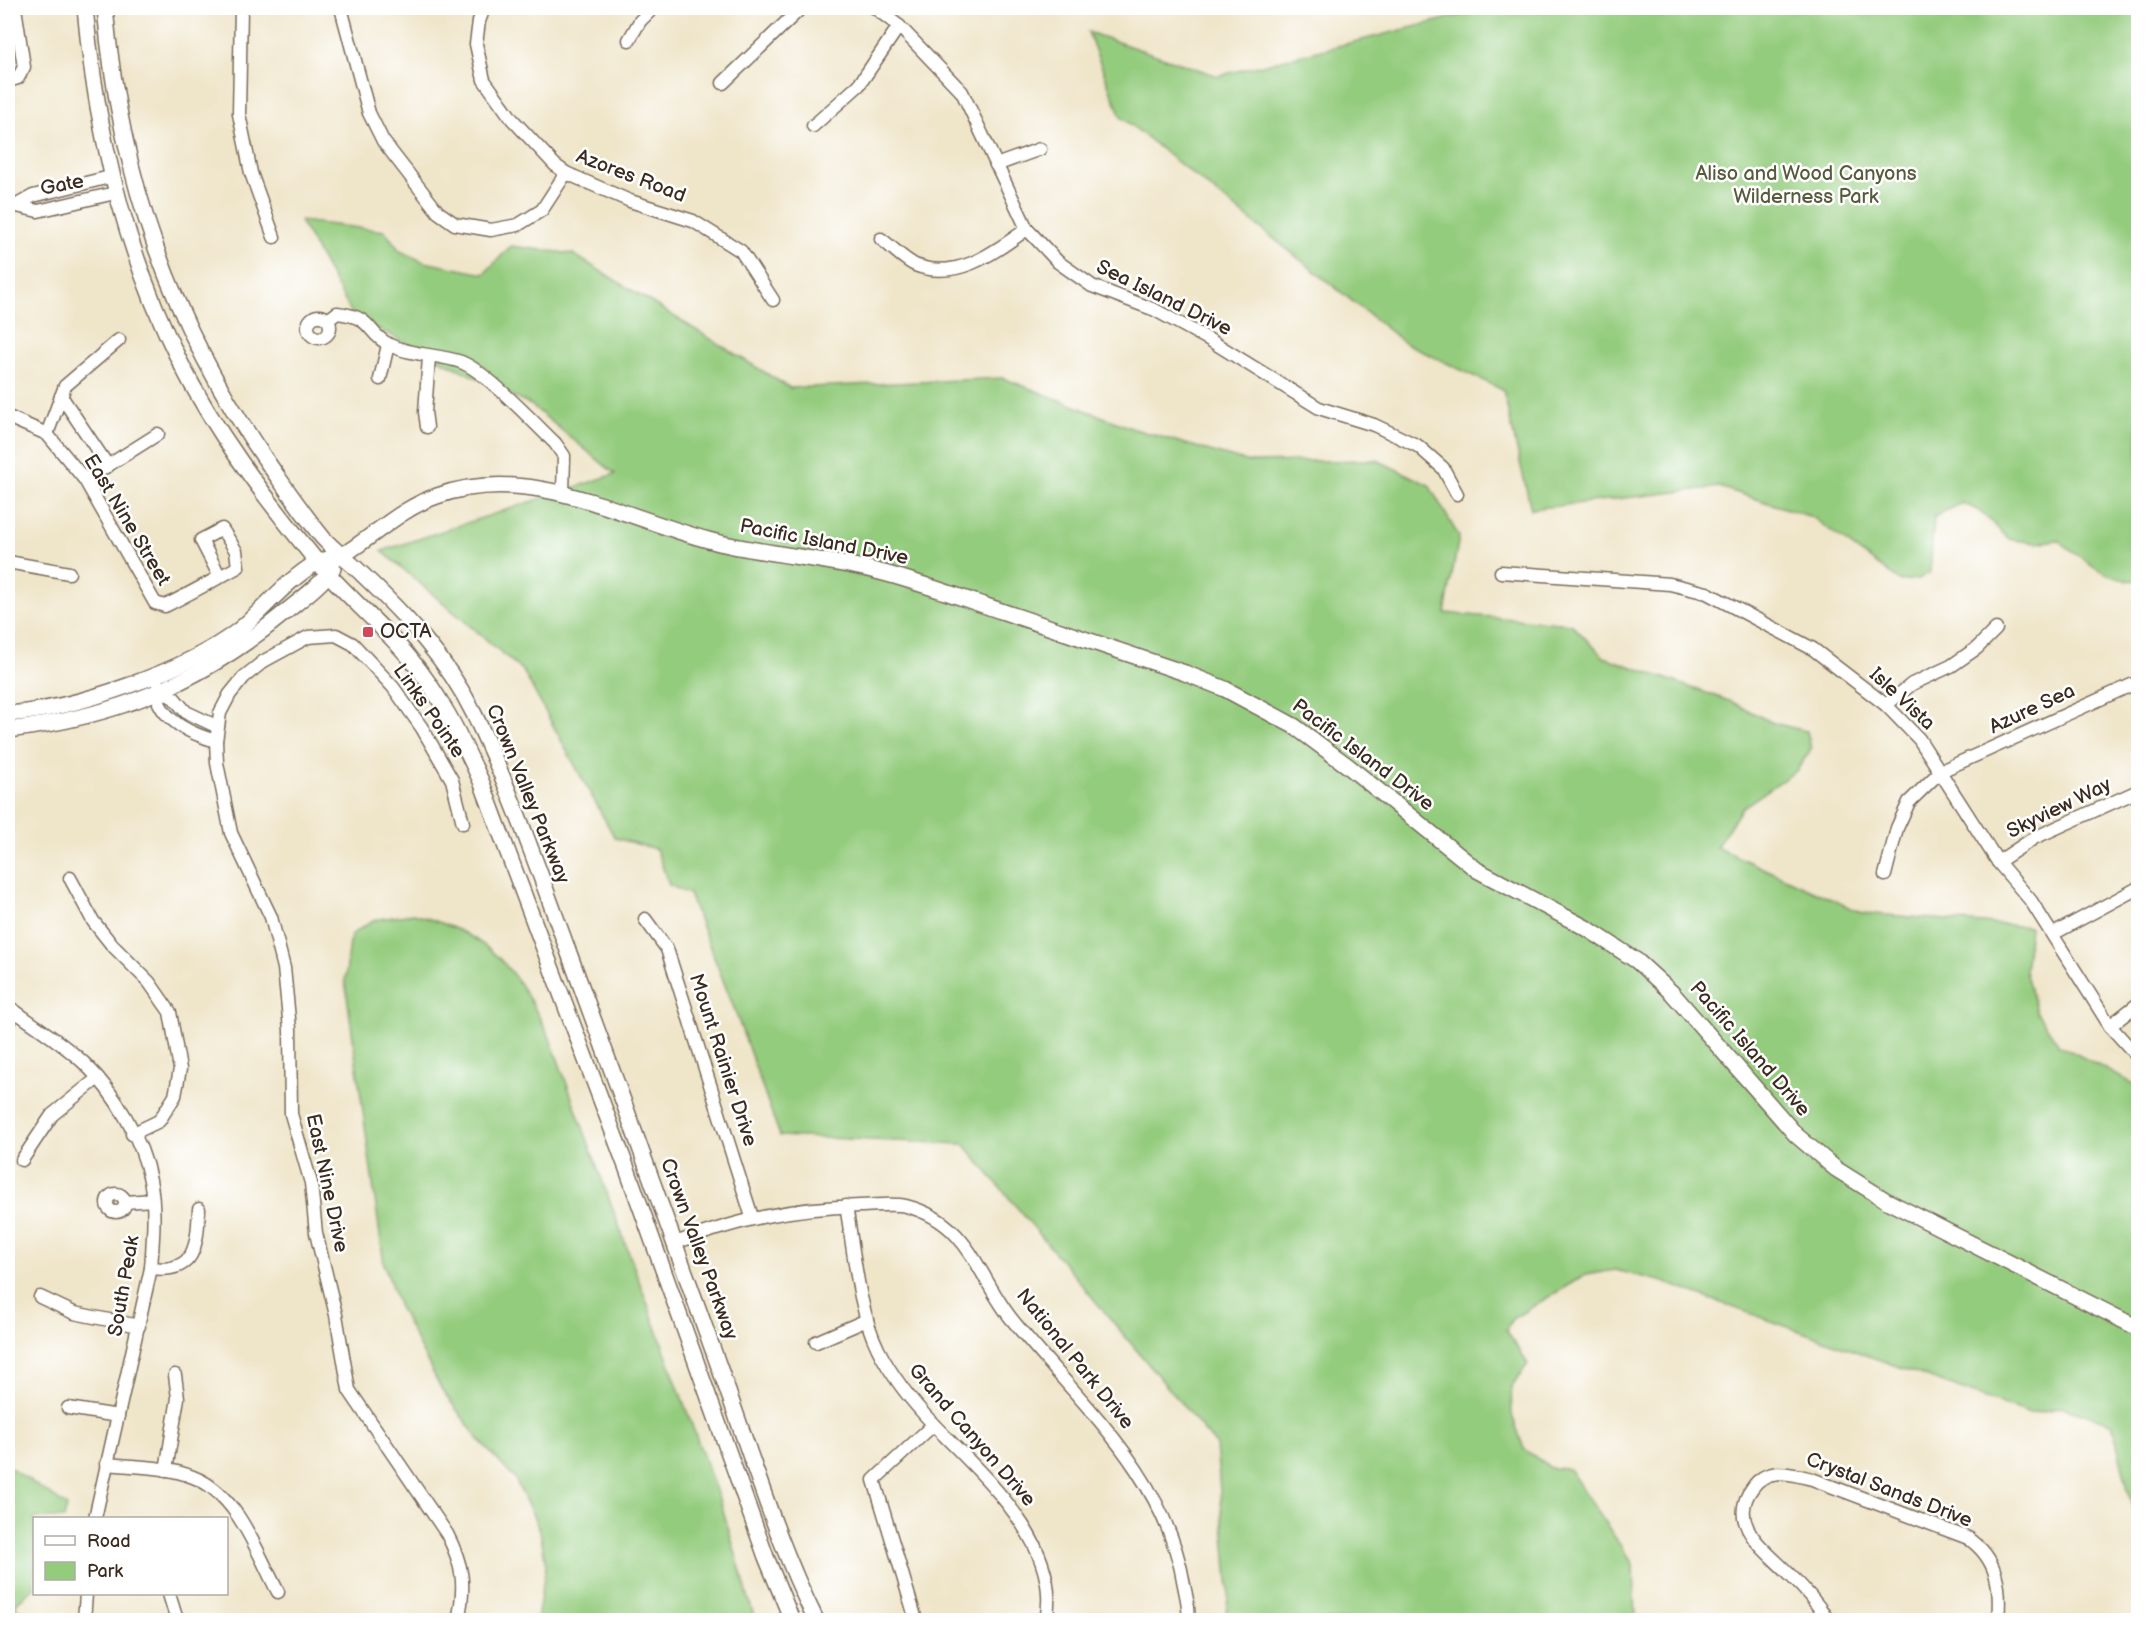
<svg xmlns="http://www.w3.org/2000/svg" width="2146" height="1628" viewBox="0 0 2146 1628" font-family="'Balsamiq Sans',sans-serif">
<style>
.green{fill:#94cc7e;stroke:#687b4e;stroke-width:1.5}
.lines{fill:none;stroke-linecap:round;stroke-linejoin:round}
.minor-casing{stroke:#7a6b5a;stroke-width:15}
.major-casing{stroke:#7a6b5a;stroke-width:18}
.minor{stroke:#fff;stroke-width:12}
.major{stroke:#fff;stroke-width:15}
.poi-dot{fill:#d1495b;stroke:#fff;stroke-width:2}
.labels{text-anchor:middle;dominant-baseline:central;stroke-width:5;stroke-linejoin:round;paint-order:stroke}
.park-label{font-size:20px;fill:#565b3b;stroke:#fff}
.street-label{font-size:20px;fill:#3b2a1e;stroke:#fff}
.poi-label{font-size:20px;fill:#3b2a1e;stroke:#fff;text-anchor:start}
</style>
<rect width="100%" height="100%" fill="#fff"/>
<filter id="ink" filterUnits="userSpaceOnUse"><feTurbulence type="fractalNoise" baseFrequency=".0167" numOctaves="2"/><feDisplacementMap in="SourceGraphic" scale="12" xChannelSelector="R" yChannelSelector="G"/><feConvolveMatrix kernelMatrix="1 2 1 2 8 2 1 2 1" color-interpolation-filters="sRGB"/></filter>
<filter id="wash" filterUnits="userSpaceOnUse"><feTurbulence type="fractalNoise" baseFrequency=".008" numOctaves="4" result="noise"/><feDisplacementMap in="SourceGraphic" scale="24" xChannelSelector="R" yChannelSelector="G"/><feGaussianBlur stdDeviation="1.35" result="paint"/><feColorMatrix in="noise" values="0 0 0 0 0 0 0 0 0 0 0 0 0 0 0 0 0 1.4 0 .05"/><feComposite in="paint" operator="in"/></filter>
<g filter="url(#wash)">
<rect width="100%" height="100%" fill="#efe5c9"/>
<g class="green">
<path d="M1489 8H2138V580C2109 584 2080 556 2058 540L2036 543 2009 539 1980 511 1962 503 1934 517 1930 573 1918 579 1900 581 1812 517 1719 487 1531 509 1503 390 1405 343 1121 117 1088 32 1218 76Z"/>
<polygon points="300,221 385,231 400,251 424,262 484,274 511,246 573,254 790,388 1003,378 1134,429 1248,462 1377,460 1429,485 1459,537 1445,613 1571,624 1604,657 1732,702 1773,723 1807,731 1811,749 1797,770 1742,808 1716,847 1862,913 2030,927 2025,971 2036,1011 2059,1045 2138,1086 2138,1531 2112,1423 2063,1407 2030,1414 1660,1281 1615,1270 1585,1275 1512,1319 1506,1330 1528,1364 1511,1387 1512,1415 1524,1449 1551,1468 1569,1469 1633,1564 1635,1620 1225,1620 1229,1591 1216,1445 964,1144 780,1136 734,1008 689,894 669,885 656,849 615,838 523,671 382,551 615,474 531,405 354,317"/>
<path d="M413 914C493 936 514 966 550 1038L722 1507 755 1620H537L546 1565 540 1530 515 1479 480 1441 442 1390 398 1305 384 1264 345 981 351 935 373 920Z"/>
<polygon points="8,1466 67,1506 64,1518 34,1518 34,1588 15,1604 22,1620 8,1620"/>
</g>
</g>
<g filter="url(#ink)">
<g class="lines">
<defs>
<g id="minor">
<polyline points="241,8 239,114 251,173 274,237"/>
<polyline points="341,8 369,113 383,141 438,212 455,224 491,230 518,225 542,210 566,173"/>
<polyline points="484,8 479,21 476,44 484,80 512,119 555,165 566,173 630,201 693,221 741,251 773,300"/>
<polyline points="875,8 899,26 962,92 1027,229 1058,262 1092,286 1155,310 1208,339 1319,408 1374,425 1418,446 1443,468 1457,494"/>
<polyline points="629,40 640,21 653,8"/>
<polyline points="8,81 18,78 24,67 15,8"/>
<polyline points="723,83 801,8"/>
<polyline points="813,126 859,85 899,26"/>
<polyline points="996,165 1040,149"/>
<polyline points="8,204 38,211 115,193"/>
<polyline points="17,205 33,196 110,177"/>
<path d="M881 239C892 247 903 259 915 265 957 282 996 251 1027 229"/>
<circle cx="319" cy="327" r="11"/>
<path d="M328 320 337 313C375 317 365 333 390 345 412 356 439 354 461 362 487 372 533 422 555 443L564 456 563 493"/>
<polyline points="380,379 388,345"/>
<polyline points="61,396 108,466"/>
<path d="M8 417 47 434 85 480 155 603 165 606C189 594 214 580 238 567L236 551 222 529 201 540 220 577"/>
<polyline points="427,427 425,412 429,357"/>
<polyline points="47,434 65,386 119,340"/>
<polyline points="85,480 158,434"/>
<polyline points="8,562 69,573"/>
<polyline points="1501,572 1670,584 1707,593 1813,649 1886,705 1919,739 1998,862 2031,901 2110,1026 2138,1057"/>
<path d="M158 685 161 691 159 703C169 724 195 735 216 741"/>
<polyline points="161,691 174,698 186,712 218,727"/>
<polyline points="1886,705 1912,684 1951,666 1977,648 1996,629"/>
<polyline points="1998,862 2034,838 2138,791"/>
<polyline points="1885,875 1897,828 1909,802 1941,771 2138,682"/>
<polyline points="70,878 93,921 112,945 149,982 170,1012 180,1069 175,1096 159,1121 132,1134"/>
<polyline points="645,919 667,949 752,1217"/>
<polyline points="2053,934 2138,888"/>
<path d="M8 1006C33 1025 62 1042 85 1064 115 1093 142 1139 150 1180 156 1209 153 1239 151 1268L95 1518"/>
<polyline points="8,1022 16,1012"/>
<polyline points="2110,1026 2138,1004"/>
<polyline points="22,1160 52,1115 98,1078"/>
<circle cx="116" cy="1203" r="9"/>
<polyline points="126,1202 152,1200"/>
<path d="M846 1206C854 1250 858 1309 878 1349 892 1377 913 1403 935 1426 981 1474 1063 1544 1046 1620"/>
<path d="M675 1243C742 1219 788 1208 860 1206 875 1206 892 1203 906 1206 972 1223 977 1278 1014 1322 1080 1403 1166 1475 1184 1585 1186 1596 1190 1609 1188 1620"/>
<path d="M151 1268C196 1274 197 1245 199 1209"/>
<polyline points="40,1297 74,1313 139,1326"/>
<polyline points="816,1342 867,1320"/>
<polyline points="68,1408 118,1416"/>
<path d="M106 1464C134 1467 166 1466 193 1477 238 1494 257 1553 278 1592"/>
<polyline points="166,1470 178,1398 175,1375"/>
<polyline points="169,1594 177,1620"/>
<polyline points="84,1620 86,1594"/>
<path d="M458 1620C466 1585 463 1565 447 1534L349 1390 336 1315 316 1233 311 1183 291 1114 290 1029 284 968 271 917 231 833 217 763 216 741 220 713 230 694 244 677 264 661 308 637 336 635 353 644 393 687 422 728 452 780 463 823"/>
<polyline points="916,1620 874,1480 933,1425"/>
<path d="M1828 1620C1817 1603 1804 1588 1789 1574 1766 1550 1725 1524 1753 1487 1768 1466 1791 1474 1812 1479L1968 1538C1998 1559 2001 1587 1998 1620"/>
</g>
<g id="major">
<path d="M85 8C96 130 124 249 179 360 215 432 264 496 314 558 343 593 379 622 408 656 440 693 461 738 481 781L627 1169 766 1557 792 1620"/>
<path d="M105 8C120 178 171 325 270 466 287 490 304 515 323 538 335 551 350 562 362 574 405 615 448 660 474 714 512 792 540 875 570 956 623 1099 674 1242 726 1386 754 1464 779 1546 816 1620"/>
<path d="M8 714C75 709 186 671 239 630 264 609 287 580 316 563 325 558 337 559 346 553 376 534 402 508 437 496 530 463 619 516 708 540 763 555 821 557 876 571 920 582 962 598 1004 612 1064 632 1124 653 1185 673L1225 689 1294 726 1348 766 1477 870 1588 929 1637 961 1672 993 1796 1135 1836 1169 1887 1201 2138 1328"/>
<path d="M8 730C115 717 200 683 283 614 300 600 320 586 333 568"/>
</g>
</defs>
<use href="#minor" class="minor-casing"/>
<use href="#major" class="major-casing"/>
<use href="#minor" class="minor"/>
<use href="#major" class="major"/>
</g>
</g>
<rect class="poi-dot" x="362" y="626" width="12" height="12" rx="3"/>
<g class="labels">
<g class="park-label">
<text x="1806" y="174">Aliso and Wood Canyons<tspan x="1806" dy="23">Wilderness Park</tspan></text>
</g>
<g class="street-label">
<text transform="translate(631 176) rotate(21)">Azores Road</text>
<text transform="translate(62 185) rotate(-11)">Gate</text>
<text transform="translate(1164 298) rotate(26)">Sea Island Drive</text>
<text transform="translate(127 520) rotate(59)">East Nine Street</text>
<text transform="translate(824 542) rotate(11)">Pacific Island Drive</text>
<text transform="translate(1902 699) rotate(43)">Isle Vista</text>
<text transform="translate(2032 709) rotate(-25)">Azure Sea</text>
<text transform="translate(429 711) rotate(55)">Links Pointe</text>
<text transform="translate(1363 755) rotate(37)">Pacific Island Drive</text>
<text transform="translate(528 794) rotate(68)">Crown Valley Parkway</text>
<text transform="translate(2059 808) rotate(-26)">Skyview Way</text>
<text transform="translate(1750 1049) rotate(49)">Pacific Island Drive</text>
<text transform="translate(723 1060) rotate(72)">Mount Rainier Drive</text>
<text transform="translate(327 1183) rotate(78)">East Nine Drive</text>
<text transform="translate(699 1249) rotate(70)">Crown Valley Parkway</text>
<text transform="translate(124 1286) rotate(-80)">South Peak</text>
<text transform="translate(1075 1359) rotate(51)">National Park Drive</text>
<text transform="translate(972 1435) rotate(49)">Grand Canyon Drive</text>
<text transform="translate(1889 1490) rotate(21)">Crystal Sands Drive</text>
</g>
<g class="poi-label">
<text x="380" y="632">OCTA</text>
</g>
</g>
<rect width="2146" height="1628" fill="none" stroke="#fff" stroke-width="30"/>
<rect x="33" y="1517" width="195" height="78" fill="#ffffff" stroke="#b1aaa5" stroke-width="1.5"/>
<rect x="45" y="1536" width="30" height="9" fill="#ffffff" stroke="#b1aaa5" stroke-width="1.5"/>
<text x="87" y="1547" font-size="18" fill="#3b2a1e">Road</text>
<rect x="45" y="1562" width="30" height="18" fill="#94cc7e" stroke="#b1aaa5" stroke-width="1.5"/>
<text x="87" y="1577" font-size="18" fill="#3b2a1e">Park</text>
</svg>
